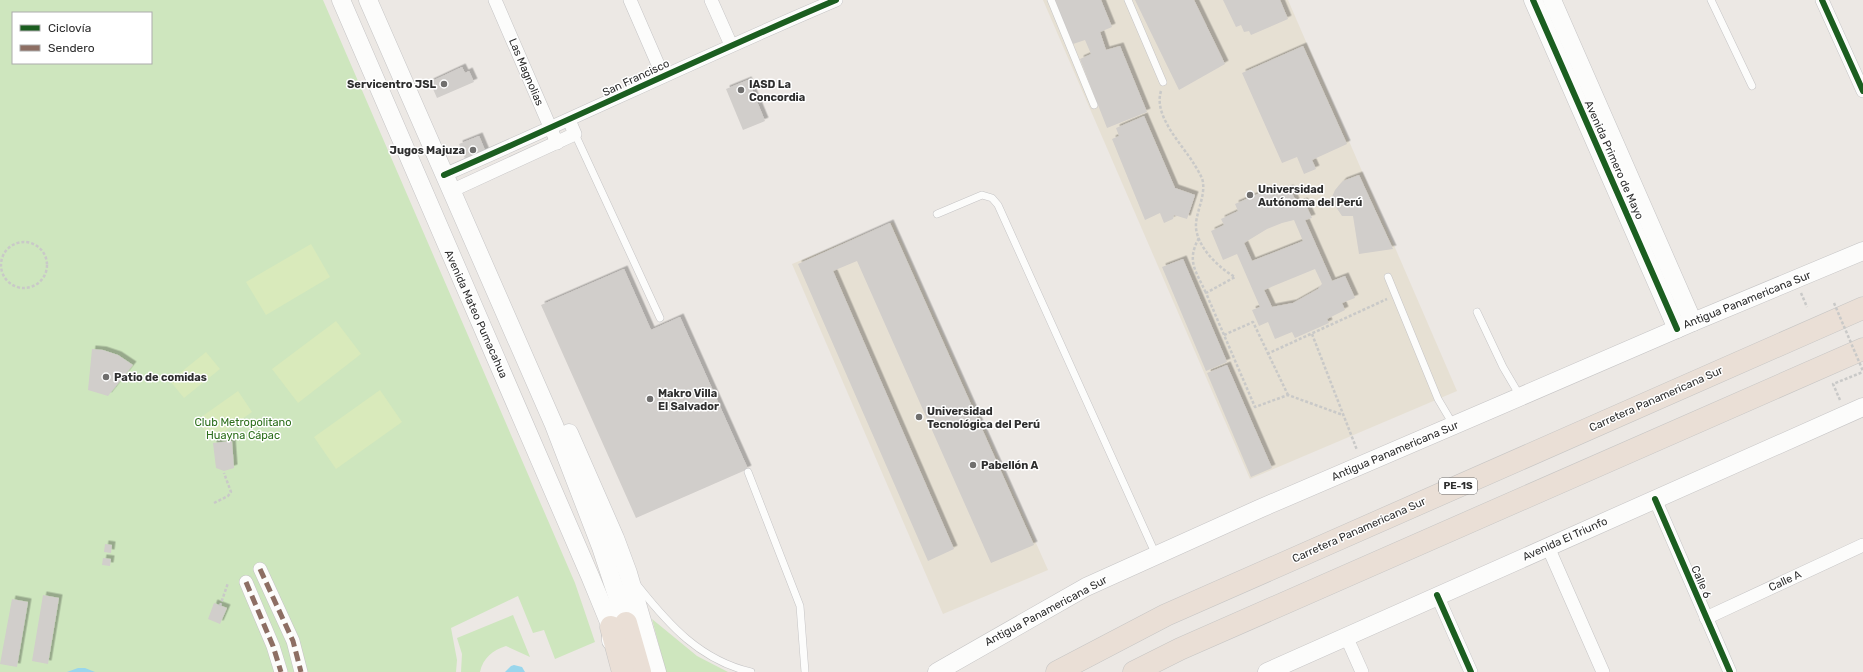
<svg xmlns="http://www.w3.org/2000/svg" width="1863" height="672" viewBox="0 0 1863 672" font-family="Rubik,sans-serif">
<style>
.education{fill:#e6e0d3}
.green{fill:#cee6be;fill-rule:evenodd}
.pitch{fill:#d9eabb}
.water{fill:#99d6ec}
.building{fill:#d1cecb;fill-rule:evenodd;filter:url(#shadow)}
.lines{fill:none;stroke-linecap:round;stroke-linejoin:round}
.lane-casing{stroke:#c5c4c5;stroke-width:8}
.street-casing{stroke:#c5c4c5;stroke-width:14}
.secondary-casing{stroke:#c5c4c5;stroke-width:19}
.highway-casing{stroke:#c6c5c4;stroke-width:23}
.path{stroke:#c9c9c8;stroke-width:2.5;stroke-dasharray:3 2;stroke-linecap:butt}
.lane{stroke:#fcfcfb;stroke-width:7}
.street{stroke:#fcfcfb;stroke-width:13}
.secondary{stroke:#fcfcfb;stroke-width:18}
.highway{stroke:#eadfd6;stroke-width:22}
.path-bridge{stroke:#c9c9c8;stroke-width:2.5;stroke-dasharray:3 2;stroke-linecap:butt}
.quiet{stroke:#8d6e63;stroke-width:5;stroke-dasharray:10 5;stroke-linecap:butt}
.cycleway-casing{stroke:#fff;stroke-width:8}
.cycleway{stroke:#1b5e20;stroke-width:6}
.poi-dot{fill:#706f6e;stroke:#fff;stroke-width:1.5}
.labels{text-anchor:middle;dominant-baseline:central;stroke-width:3;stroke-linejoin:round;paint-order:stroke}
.shield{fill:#fff;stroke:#6d6d6d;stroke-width:1}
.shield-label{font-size:10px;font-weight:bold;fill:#2e2e2e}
.street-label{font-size:11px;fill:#2e2e2e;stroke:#fff}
.poi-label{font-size:11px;font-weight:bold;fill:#2e2e2e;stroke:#fff;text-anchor:start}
.park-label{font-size:11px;fill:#2c6e1b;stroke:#fff}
</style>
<defs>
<filter id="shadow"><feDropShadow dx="3.5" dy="-3.5" stdDeviation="0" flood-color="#0004"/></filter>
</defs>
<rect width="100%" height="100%" fill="#ece8e4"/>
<g class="education">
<polygon points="1043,0 1288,0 1457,391 1250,479"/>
<polygon points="893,222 1048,570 943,614 792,264"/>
</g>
<g class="green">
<path d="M0 0H323L575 583 595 642 555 659 544 630 533 633 518 596 451 628 457 660 456 672H0ZM13 13H151V63H13Z"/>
<path d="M513 615 530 657 506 646C493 650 483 658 480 672H461L462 654 457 638Z"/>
<polygon points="652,619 697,656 728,672 666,672"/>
</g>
<g class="pitch">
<polygon points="311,244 330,277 266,315 246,282"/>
<polygon points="336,321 361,354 298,403 272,369"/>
<polygon points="206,352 220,369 184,398 170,381"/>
<polygon points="380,390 402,422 336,469 314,437"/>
<polygon points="238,391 252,412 212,440 197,420"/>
</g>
<g class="water">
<polygon points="514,665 522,667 525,672 505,672 511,666"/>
<polygon points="78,668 85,668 95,672 67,672"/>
</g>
<g class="building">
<polygon points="1055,0 1101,0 1112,27 1100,32 1106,50 1120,46 1147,112 1107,128 1080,59 1091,54 1085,40 1073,44"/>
<polygon points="1135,0 1194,0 1225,64 1179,90"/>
<polygon points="1223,0 1280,0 1288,19 1251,35 1249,31 1244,32 1241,25 1236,27"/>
<polygon points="1303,46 1347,144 1312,160 1316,169 1304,174 1297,157 1282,163 1242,73"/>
<polygon points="462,67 465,73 469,71 474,82 437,98 430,82"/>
<polygon points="748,80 765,121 743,130 726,89"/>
<polygon points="1144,116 1175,188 1195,195 1187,219 1174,215 1173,219 1164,223 1160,213 1145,220 1112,139 1119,136 1116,128"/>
<polygon points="479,136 487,155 466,161 459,144"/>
<polygon points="1359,175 1393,249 1359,254 1353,216 1342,216 1336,207 1332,197 1335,190 1343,181"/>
<path d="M1290 188 1297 204 1304 201 1312 218 1305 220 1332 281 1345 276 1355 298 1342 303 1345 310 1327 319 1329 323 1295 338 1292 332 1275 339 1268 322 1259 326 1252 310 1260 307 1237 254 1223 260 1211 231 1224 225 1221 219 1238 211 1235 204 1269 189 1273 196ZM1294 220 1303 241 1252 261 1244 243 1267 229 1282 223ZM1315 269 1322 284 1318 289 1293 303 1272 307 1264 290Z"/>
<polygon points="890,223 1034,545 991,563 857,261 833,271 954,549 928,561 798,264"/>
<polygon points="1183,259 1227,362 1206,371 1162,267"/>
<polygon points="624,269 651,330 680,317 748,469 636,518 541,305"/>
<polygon points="92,349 103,350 118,355 133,365 108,396 88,390"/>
<polygon points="1227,365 1272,468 1251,477 1207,373"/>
<polygon points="232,441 234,468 224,471 216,468 213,443"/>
<polygon points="105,544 112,545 111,553 104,552"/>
<polygon points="103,558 111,559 110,566 102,565"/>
<polygon points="43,595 59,598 48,664 32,661"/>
<polygon points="12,599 28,602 17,667 0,664"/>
<polygon points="214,603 227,608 220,624 208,619"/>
</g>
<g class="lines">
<defs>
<g id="lane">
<polyline points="1051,0 1094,105"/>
<polyline points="1128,0 1163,82"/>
<polyline points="1711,0 1752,86"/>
<polyline points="575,134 660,318"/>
<polyline points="937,214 982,195 992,198 998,205 1156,555"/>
<polyline points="1388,277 1438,399 1454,426"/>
<polyline points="1477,312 1503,367 1520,396"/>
<polyline points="748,472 800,606 805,672"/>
<path d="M638 586C669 625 700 660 751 672"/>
</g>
<g id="street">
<polyline points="495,0 557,143"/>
<polyline points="630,0 663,76"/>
<polyline points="711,0 731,45"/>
<polyline points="1822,0 1863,91"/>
<path d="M444 175C575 118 704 56 836 0"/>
<polyline points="451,191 575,134 569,120"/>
<polyline points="1655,499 1730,672"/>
<polyline points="1548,547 1603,672"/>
<polyline points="260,569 293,641 301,672"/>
<polyline points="246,582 273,646 281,672"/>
<polyline points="1437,595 1471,672"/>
<polyline points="1706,618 1863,545"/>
<polyline points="1346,636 1362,672"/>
</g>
<g id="secondary">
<polyline points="341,0 590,576 611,627 611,641"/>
<polyline points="368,0 554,425 601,547 626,623"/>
<polyline points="1533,0 1677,329"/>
<polyline points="1552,0 1693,322"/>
<polyline points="569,433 615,538 628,573 657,672"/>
<polyline points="937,672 1086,587 1259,509 1501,405 1693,322 1863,251"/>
<polyline points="1267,672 1863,407"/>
</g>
<g id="highway">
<polyline points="626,623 640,672"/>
<polyline points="611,627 623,672"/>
<polyline points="1057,672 1166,615 1863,308"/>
<polyline points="1134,672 1180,649 1863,349"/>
</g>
</defs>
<use href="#lane" class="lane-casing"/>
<use href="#street" class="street-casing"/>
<use href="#secondary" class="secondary-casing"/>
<use href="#highway" class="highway-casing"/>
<g class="path">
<path d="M1161 91C1153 116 1182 144 1194 164 1197 169 1203 178 1203 183 1205 198 1195 214 1196 228 1198 248 1219 268 1235 277L1206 293 1255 407 1288 395 1343 415"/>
<path d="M1199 238C1186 261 1196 271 1206 293"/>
<circle cx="24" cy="265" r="23"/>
<polyline points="1801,293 1807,307"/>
<polyline points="1312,334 1357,450"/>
<polyline points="1224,335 1253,322 1288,395"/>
<polyline points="1267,354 1387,299"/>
<polyline points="1840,400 1833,384 1863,372"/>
<polyline points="214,503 228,496 231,492 224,473"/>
<polyline points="220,606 228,583"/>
</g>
<use href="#lane" class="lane"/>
<use href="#street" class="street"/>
<use href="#secondary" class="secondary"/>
<use href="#highway" class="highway"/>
<polyline class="path-bridge" points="1834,303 1863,371"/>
<g class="quiet">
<polyline points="260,569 293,641 301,672"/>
<polyline points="246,582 273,646 281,672"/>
</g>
<defs>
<g id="cycleway">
<polyline points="1533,0 1677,329"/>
<polyline points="1822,0 1863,91"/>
<path d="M444 175C575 118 704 56 836 0"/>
<polyline points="1655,499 1730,672"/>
<polyline points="1437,595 1471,672"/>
</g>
</defs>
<use href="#cycleway" class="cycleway-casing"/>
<use href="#cycleway" class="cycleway"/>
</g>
<g class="poi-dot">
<circle cx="444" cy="84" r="4"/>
<circle cx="741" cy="90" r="4"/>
<circle cx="473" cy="150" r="4"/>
<circle cx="1250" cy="195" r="4"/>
<circle cx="106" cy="377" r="4"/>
<circle cx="650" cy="399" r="4"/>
<circle cx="919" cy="417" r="4"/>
<circle cx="973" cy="465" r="4"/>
</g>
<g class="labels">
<rect class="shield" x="1439" y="478" width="38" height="16" rx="3"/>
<g class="shield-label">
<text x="1458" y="486">PE-1S</text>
</g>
<g class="street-label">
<text transform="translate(526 72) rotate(67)">Las Magnolias</text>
<text transform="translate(636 78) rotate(-25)">San Francisco</text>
<text transform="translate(1614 160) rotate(66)">Avenida Primero de Mayo</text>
<text transform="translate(1747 300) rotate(-22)">Antigua Panamericana Sur</text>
<text transform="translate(476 314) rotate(66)">Avenida Mateo Pumacahua</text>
<text transform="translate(1656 399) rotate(-24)">Carretera Panamericana Sur</text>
<text transform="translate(1395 451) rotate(-23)">Antigua Panamericana Sur</text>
<text transform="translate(1359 530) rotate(-24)">Carretera Panamericana Sur</text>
<text transform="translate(1565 539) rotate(-24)">Avenida El Triunfo</text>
<text transform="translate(1785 581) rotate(-25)">Calle A</text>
<text transform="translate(1701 582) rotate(67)">Calle 6</text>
<text transform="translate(1046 611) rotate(-28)">Antigua Panamericana Sur</text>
</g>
<g class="poi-label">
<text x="436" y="84" text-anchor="end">Servicentro JSL</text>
<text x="749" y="84">IASD La<tspan x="749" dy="13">Concordia</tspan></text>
<text x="465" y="150" text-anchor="end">Jugos Majuza</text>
<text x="1258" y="189">Universidad<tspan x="1258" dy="13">Autónoma del Perú</tspan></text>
<text x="114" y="377">Patio de comidas</text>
<text x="658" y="393">Makro Villa<tspan x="658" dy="13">El Salvador</tspan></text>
<text x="927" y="411">Universidad<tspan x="927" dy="13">Tecnológica del Perú</tspan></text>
<text x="981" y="465">Pabellón A</text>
</g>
<g class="park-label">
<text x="243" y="422">Club Metropolitano<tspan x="243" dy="13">Huayna Cápac</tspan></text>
</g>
</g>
<rect x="12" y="12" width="140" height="52" fill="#ffffff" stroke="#ababab"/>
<rect x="20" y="25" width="20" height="6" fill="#1b5e20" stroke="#ababab"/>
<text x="48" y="32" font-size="12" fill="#2e2e2e">Ciclovía</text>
<rect x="20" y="45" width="20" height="6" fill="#8d6e63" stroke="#ababab"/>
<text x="48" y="52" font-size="12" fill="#2e2e2e">Sendero</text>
</svg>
